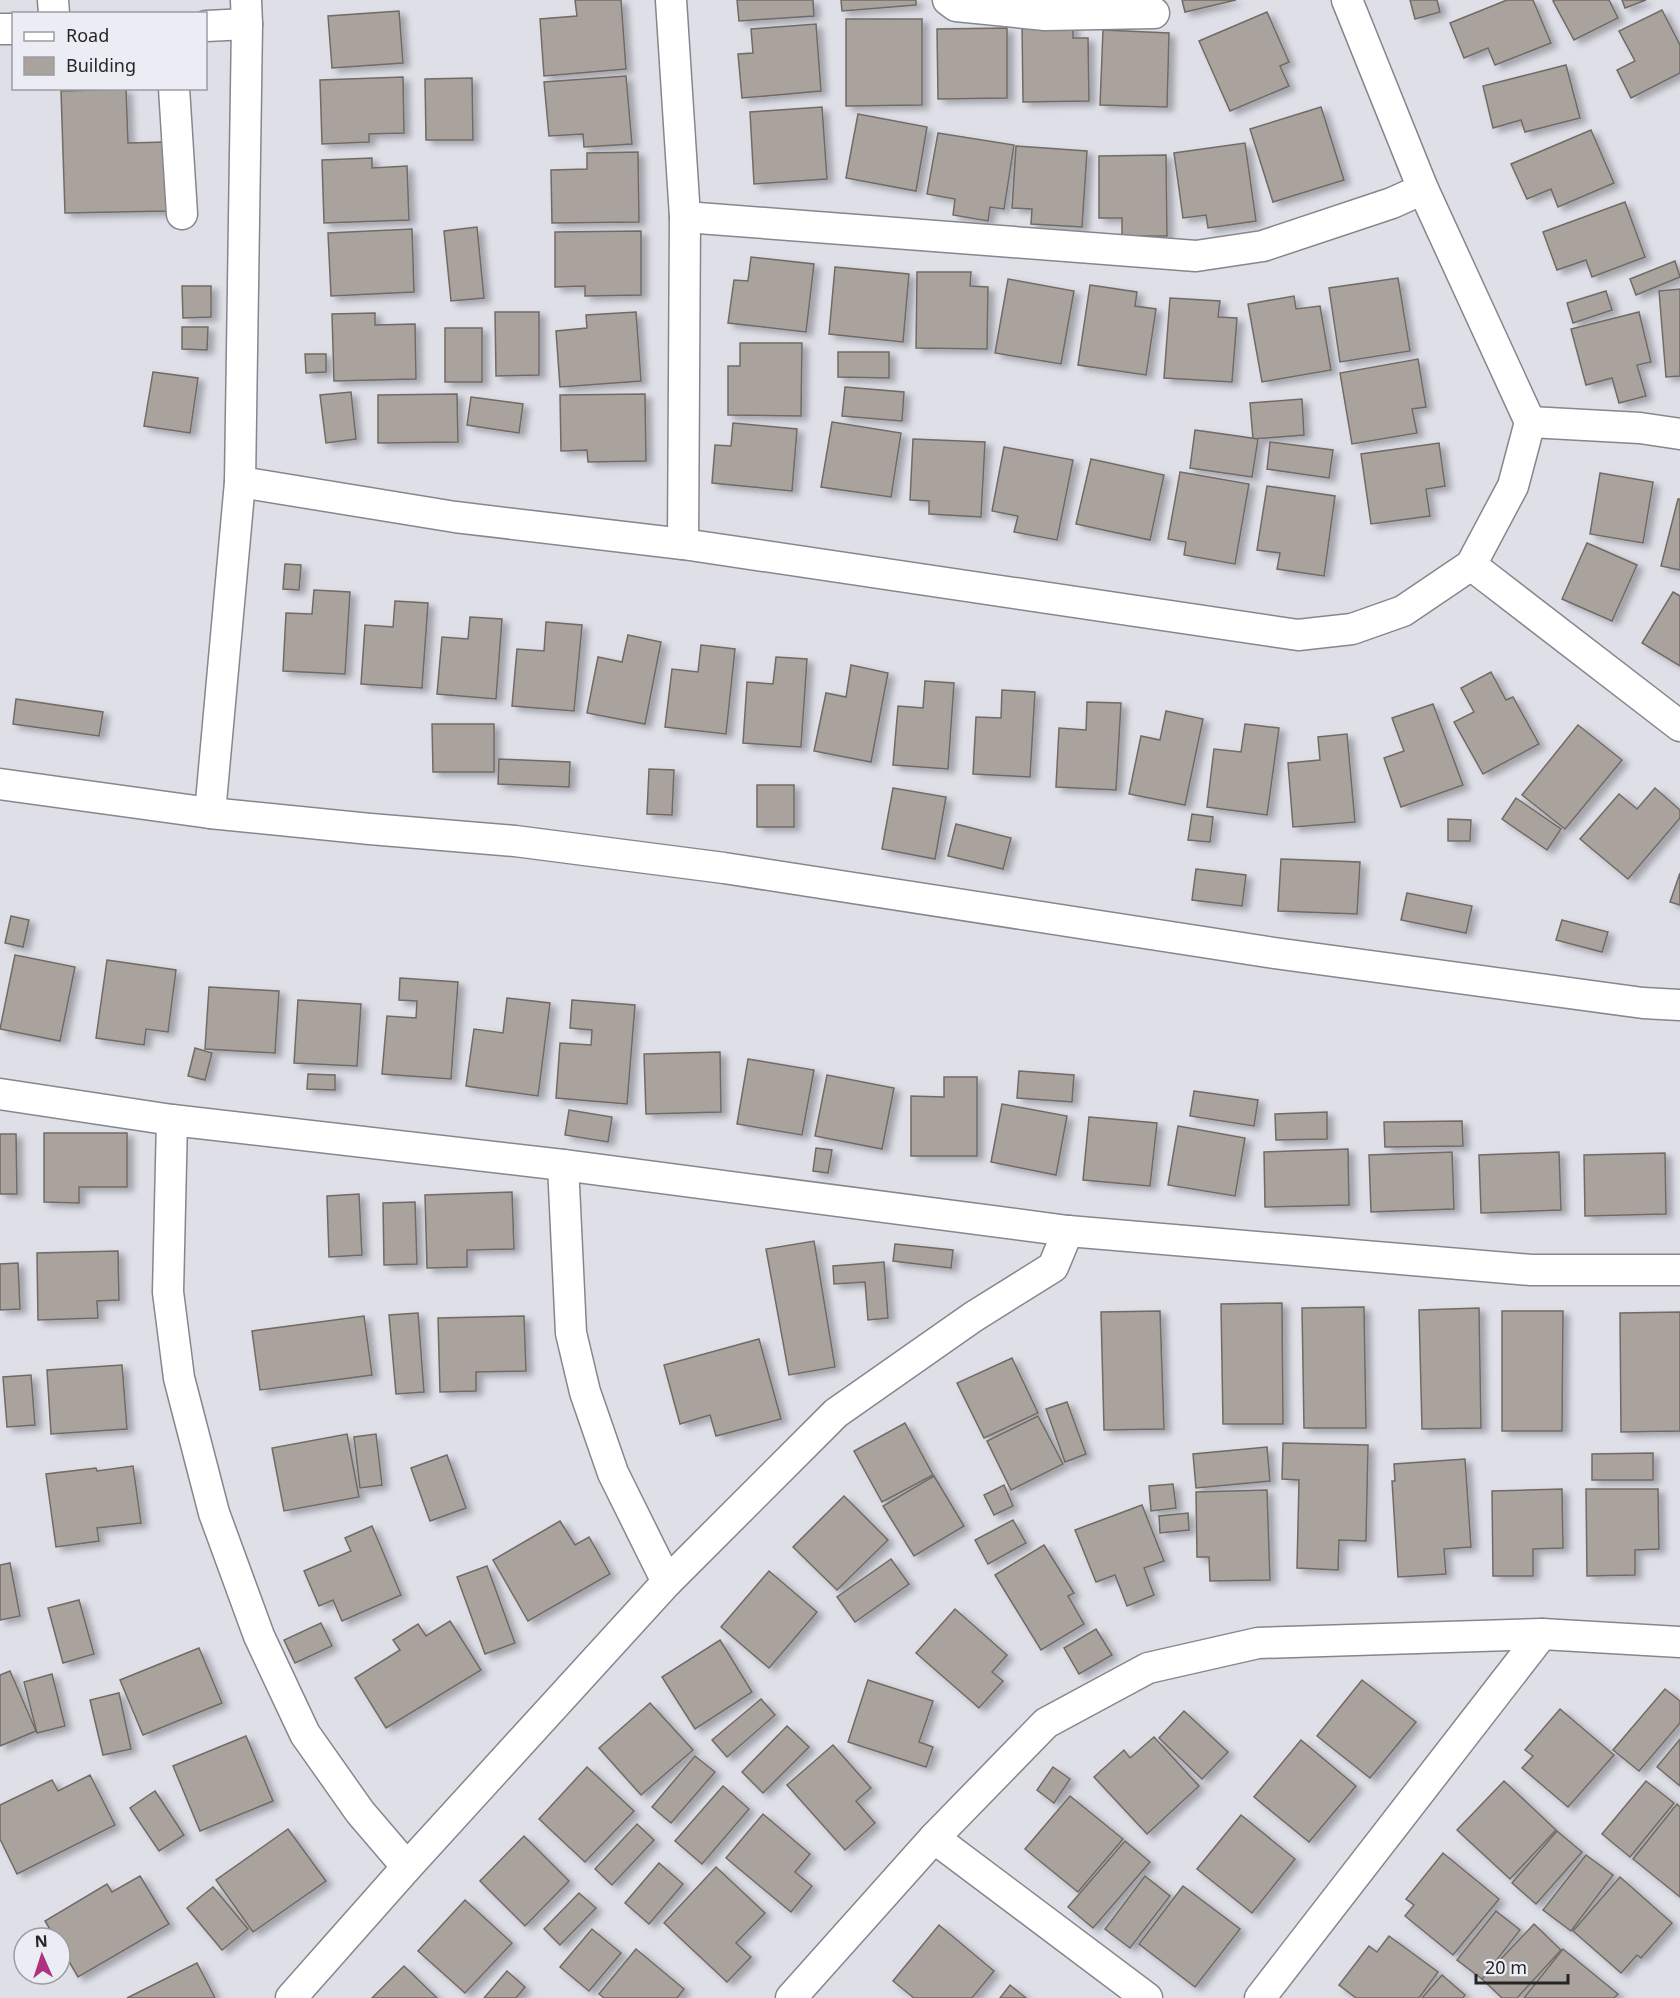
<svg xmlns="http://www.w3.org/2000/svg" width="1680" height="1998" viewBox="0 0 1680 1998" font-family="'Noto Sans',sans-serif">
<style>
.building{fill:#a9a29d;stroke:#716b66;stroke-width:1.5;filter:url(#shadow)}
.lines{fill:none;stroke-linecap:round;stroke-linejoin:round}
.minor-casing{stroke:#86868d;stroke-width:33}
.minor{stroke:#fff;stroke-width:30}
</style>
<defs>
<filter id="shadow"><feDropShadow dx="6" dy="4" stdDeviation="3" flood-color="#0004"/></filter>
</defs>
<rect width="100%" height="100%" fill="#dedfe7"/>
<g class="building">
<polygon points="575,0 621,0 626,69 544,76 540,19 577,16"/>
<polygon points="737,0 813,0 814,16 739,21"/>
<polygon points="841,0 916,0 916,5 842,11"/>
<polygon points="1182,0 1236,0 1185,12"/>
<polygon points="1410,0 1437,0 1440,12 1415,19"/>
<polygon points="1507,0 1533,0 1551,43 1495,65 1488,48 1464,58 1450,23"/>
<polygon points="1555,0 1609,0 1618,18 1574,40 1553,1"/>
<polygon points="1622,0 1646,0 1625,8"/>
<polygon points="1662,10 1680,45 1680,73 1631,98 1617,70 1635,61 1619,31"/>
<polygon points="399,11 403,63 332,68 328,16"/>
<polygon points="1267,12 1289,62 1280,66 1289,86 1230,111 1199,41"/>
<polygon points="846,19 922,19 922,105 846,106"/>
<polygon points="1073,23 1073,38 1088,38 1089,101 1023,102 1022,24"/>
<polygon points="816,24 821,91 742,98 738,54 753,53 751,29"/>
<polygon points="1007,28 1007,98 938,99 937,29"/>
<polygon points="1103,30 1169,33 1167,107 1100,105"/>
<polygon points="1566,65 1580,118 1525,132 1521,120 1493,128 1483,86"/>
<polygon points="626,76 632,144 584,147 583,134 549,136 544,82"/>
<polygon points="403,77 404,133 369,134 369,142 322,144 320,80"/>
<polygon points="472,78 473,140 426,140 425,79"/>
<polygon points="126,89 128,143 167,142 169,211 65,213 61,91"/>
<polygon points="822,107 827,179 754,184 750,112"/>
<polygon points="1321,107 1344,180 1273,202 1250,129"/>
<polygon points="858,114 927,127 916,191 846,178"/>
<polygon points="1591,130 1614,183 1558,207 1551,189 1527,199 1511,164"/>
<polygon points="938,133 1014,145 1004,209 990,207 988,221 953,215 955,199 927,194"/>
<polygon points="1245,143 1256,221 1208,228 1206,215 1183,218 1174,153"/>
<polygon points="1016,146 1087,151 1082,227 1031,224 1032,209 1012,208"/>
<polygon points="638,152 639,222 552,223 551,170 587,169 587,153"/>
<polygon points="1166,155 1167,236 1122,236 1122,218 1099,218 1099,156"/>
<polygon points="372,158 372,168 407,166 409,220 324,223 322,160"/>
<polygon points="1625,202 1645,257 1592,277 1586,260 1557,270 1543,232"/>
<polygon points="477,227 484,298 451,301 444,231"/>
<polygon points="412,229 414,292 331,296 328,233"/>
<polygon points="641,231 641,295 585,296 585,286 555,287 555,232"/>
<polygon points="751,257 814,264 806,332 728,323 734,280 748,281"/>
<polygon points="1675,261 1680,277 1636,295 1630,279"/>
<polygon points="835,267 909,274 903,342 829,334"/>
<polygon points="917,272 971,272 970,286 988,287 987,349 916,348"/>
<polygon points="1398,278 1410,351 1340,362 1329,288"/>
<polygon points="1008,279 1074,291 1061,364 995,353"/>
<polygon points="1090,285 1137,292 1135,306 1156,309 1146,375 1078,365"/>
<polygon points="182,286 211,286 211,317 183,318"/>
<polygon points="1680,289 1680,376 1666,377 1659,291"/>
<polygon points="1606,291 1612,310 1573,323 1567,303"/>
<polygon points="1294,296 1296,309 1320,306 1331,370 1262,382 1248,304"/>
<polygon points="1170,298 1220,301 1218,317 1237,318 1232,382 1164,378"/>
<polygon points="495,312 539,312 539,375 496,376"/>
<polygon points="636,312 641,381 560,387 556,331 587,328 586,315"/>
<polygon points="1639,312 1651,362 1637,365 1646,396 1619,403 1612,378 1586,385 1571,329"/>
<polygon points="375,313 375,325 415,324 416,379 334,381 332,314"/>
<polygon points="182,327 208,327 207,350 182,349"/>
<rect x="445" y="328" width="37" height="54"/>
<polygon points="740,343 802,343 801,416 728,415 728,366 740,366"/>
<polygon points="838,352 889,352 889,378 838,377"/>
<polygon points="305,354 326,354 326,372 306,373"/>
<polygon points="1418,359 1426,407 1412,409 1417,433 1352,444 1340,373"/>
<polygon points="153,372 198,378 190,433 144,426"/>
<polygon points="845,387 904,392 902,421 842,416"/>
<polygon points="351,392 356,439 326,443 320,395"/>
<polygon points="457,394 458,442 378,443 378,395"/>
<polygon points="645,394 646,461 588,462 587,450 561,451 560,395"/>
<polygon points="471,397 523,404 519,433 467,425"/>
<polygon points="1302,399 1304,435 1253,439 1250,403"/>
<polygon points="832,422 901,433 891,497 821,487"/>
<polygon points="733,423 797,429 792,491 712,483 715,445 731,446"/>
<polygon points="1195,430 1258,439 1252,477 1190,468"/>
<polygon points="913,439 985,442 981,517 929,514 929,501 910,500"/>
<polygon points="1270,442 1333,450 1329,478 1267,469"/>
<polygon points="1439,443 1445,486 1426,489 1430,516 1371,524 1361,454"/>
<polygon points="1004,447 1073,460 1057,540 1014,532 1018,516 992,511"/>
<polygon points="1091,459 1164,475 1150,540 1076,524"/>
<polygon points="1180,472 1249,484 1235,564 1184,555 1186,542 1168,539"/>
<polygon points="1600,473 1653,482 1643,543 1590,534"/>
<polygon points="1267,486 1335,496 1324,576 1277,569 1280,553 1257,550"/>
<polygon points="1678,499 1680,499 1680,570 1661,566"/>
<polygon points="1587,543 1637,565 1612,621 1562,599"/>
<polygon points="285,564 301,565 299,590 283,589"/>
<polygon points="314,590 350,592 345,674 283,671 286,613 312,614"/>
<polygon points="1673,592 1680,596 1680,666 1642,643"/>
<polygon points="395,601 428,603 422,688 361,684 365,625 393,627"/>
<polygon points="470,617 502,619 496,699 437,694 442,637 468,639"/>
<polygon points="546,622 582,625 574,711 512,706 517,649 544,651"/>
<polygon points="628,635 661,642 645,724 587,713 598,657 622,662"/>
<polygon points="701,645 735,649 726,734 665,727 672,669 698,672"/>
<polygon points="776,657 807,659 801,747 743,743 747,682 773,684"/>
<polygon points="851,665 888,673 871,762 814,751 826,693 846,697"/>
<polygon points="1491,672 1506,700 1513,697 1539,744 1483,774 1454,722 1474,712 1461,688"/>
<polygon points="925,681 954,683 948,769 893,765 898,706 923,708"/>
<polygon points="1002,690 1035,692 1030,777 973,774 976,717 1001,718"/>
<polygon points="16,699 103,712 99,736 13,724"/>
<polygon points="1087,702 1121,703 1116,790 1056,787 1059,728 1086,730"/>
<polygon points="1433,704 1463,785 1401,807 1384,758 1404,751 1392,718"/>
<polygon points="1166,711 1203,719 1185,805 1129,794 1141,736 1160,740"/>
<polygon points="432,724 494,724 494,772 433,772"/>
<polygon points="1245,724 1279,728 1267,815 1207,807 1214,749 1241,752"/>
<polygon points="1578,725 1622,760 1565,829 1522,795"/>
<polygon points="1347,734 1355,822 1293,827 1288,763 1320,760 1318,737"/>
<polygon points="499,759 570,762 569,787 498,784"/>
<polygon points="649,769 674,770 672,815 647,814"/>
<rect x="757" y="785" width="37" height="42"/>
<polygon points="893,788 946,797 935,859 882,849"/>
<polygon points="1655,788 1680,810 1680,818 1628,879 1580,839 1619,794 1637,809"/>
<polygon points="1516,798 1561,829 1547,850 1502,819"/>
<polygon points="1192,814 1213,817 1210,842 1188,840"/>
<polygon points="1448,819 1471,820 1470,841 1448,841"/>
<polygon points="956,824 1011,838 1003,869 948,856"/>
<polygon points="1281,859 1360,862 1357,914 1278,911"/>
<polygon points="1196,869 1246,875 1242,906 1192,900"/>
<polygon points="1680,873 1680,905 1670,902"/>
<polygon points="1407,893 1472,906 1466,933 1401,920"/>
<polygon points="11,916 29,920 23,947 5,943"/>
<polygon points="1562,920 1608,932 1602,952 1556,940"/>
<polygon points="15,955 75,967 60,1041 0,1029"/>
<polygon points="107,960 176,970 168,1032 146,1029 144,1045 96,1038"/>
<polygon points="400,978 458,982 451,1079 382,1074 387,1016 416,1018 417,1001 399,1000"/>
<polygon points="209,987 279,991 275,1053 205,1049"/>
<polygon points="507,998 550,1003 538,1096 466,1086 474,1029 503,1033"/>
<polygon points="298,1000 361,1004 357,1066 294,1063"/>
<polygon points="572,1000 635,1005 627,1104 556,1098 560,1043 591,1045 592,1030 570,1028"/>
<polygon points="195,1048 212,1053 205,1080 188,1076"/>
<polygon points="720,1052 721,1112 646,1114 644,1054"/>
<polygon points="748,1059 814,1070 802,1135 737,1124"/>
<polygon points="1019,1071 1074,1075 1072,1102 1017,1098"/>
<polygon points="308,1074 335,1075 335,1090 307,1089"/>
<polygon points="827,1075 894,1088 882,1149 815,1136"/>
<polygon points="944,1077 977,1077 977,1156 911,1156 911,1096 944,1097"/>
<polygon points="1194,1091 1258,1100 1254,1126 1190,1116"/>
<polygon points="1002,1104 1067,1116 1056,1175 991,1162"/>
<polygon points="569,1110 612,1117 608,1142 565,1135"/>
<polygon points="1327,1112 1327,1139 1276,1140 1275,1114"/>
<polygon points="1089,1117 1157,1123 1150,1186 1083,1180"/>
<polygon points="1462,1121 1463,1146 1385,1147 1384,1122"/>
<polygon points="1178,1126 1245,1138 1235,1196 1168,1185"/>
<polygon points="44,1133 127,1133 127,1187 79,1187 79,1203 44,1202"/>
<polygon points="0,1134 16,1134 17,1194 0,1194"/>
<polygon points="816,1148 832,1150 828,1173 813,1171"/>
<polygon points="1348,1149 1349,1205 1265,1207 1264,1152"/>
<polygon points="1452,1152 1454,1209 1371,1212 1369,1155"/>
<polygon points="1559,1152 1561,1210 1481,1213 1479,1155"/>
<polygon points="1665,1153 1666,1214 1585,1216 1584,1155"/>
<polygon points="512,1192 514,1249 467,1250 467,1267 427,1268 425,1195"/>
<polygon points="359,1194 362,1255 329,1257 327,1196"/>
<polygon points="415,1202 417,1264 384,1265 383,1203"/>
<polygon points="814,1241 835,1367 789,1375 766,1249"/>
<polygon points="895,1244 953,1250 951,1268 893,1261"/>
<polygon points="118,1251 119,1300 97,1301 98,1318 38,1320 37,1253"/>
<polygon points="884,1262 888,1318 868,1320 865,1282 834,1284 833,1266"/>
<polygon points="18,1263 20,1309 0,1310 0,1264"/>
<polygon points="1282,1303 1283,1424 1223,1424 1221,1304"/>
<polygon points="1364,1307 1366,1428 1304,1428 1302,1308"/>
<polygon points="1479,1308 1481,1428 1422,1429 1419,1310"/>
<polygon points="1160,1311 1164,1429 1104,1430 1101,1312"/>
<polygon points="1502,1311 1563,1311 1562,1431 1502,1431"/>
<polygon points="1680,1312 1680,1431 1621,1432 1620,1313"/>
<polygon points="418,1313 424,1392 396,1394 389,1315"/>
<polygon points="364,1316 372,1375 260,1390 252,1331"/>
<polygon points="524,1316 526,1371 476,1372 476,1391 440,1392 438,1318"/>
<polygon points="759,1339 781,1419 716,1436 710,1415 680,1424 664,1365"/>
<polygon points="1012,1358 1038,1413 984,1438 957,1383"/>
<polygon points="122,1365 127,1429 51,1434 47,1370"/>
<polygon points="31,1375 35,1425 7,1427 3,1377"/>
<polygon points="1067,1402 1086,1454 1065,1462 1046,1409"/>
<polygon points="1038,1416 1063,1464 1011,1490 987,1441"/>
<polygon points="905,1423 933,1475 882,1502 854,1451"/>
<polygon points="347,1434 359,1497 284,1511 272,1448"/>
<polygon points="376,1434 382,1485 360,1488 354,1437"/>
<polygon points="1283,1443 1368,1445 1366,1541 1339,1540 1338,1570 1297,1568 1299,1480 1282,1479"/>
<polygon points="1267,1447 1270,1481 1196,1488 1193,1454"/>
<polygon points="1653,1453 1653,1480 1592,1480 1592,1454"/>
<polygon points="447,1455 466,1508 430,1521 411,1468"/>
<polygon points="1465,1459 1471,1547 1444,1549 1446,1574 1398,1577 1392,1481 1395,1481 1394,1464"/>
<polygon points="133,1466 141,1523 97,1528 99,1541 56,1547 46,1474 96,1468 97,1471"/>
<polygon points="934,1476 964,1526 914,1556 883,1506"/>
<polygon points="1173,1484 1176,1508 1151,1511 1149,1486"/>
<polygon points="1004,1485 1013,1506 994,1515 984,1495"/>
<polygon points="1562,1489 1563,1548 1533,1549 1533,1576 1493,1576 1492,1491"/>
<polygon points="1586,1489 1658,1489 1659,1549 1635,1550 1635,1575 1587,1576"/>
<polygon points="1267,1490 1270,1580 1210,1581 1209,1557 1197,1557 1196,1492"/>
<polygon points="844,1496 888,1540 837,1590 793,1547"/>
<polygon points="1142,1505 1164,1561 1144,1568 1154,1595 1127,1606 1115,1575 1096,1582 1075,1530"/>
<polygon points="1188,1513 1189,1530 1160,1533 1159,1516"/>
<polygon points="1013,1520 1026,1543 988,1564 975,1540"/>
<polygon points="560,1521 575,1545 589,1537 610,1574 528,1621 493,1560"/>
<polygon points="372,1526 401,1595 342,1621 333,1600 319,1606 304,1571 351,1551 345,1538"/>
<polygon points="1044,1545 1074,1593 1068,1596 1084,1624 1041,1650 995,1575"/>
<polygon points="891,1559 909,1584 855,1622 837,1597"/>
<polygon points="10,1563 20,1616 0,1620 0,1565"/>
<polygon points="487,1566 515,1643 485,1654 457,1577"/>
<polygon points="769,1571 817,1612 769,1668 721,1627"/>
<polygon points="79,1600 94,1654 63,1663 48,1608"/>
<polygon points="955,1609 1007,1655 992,1672 1003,1681 979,1708 916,1653"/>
<polygon points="450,1621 481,1670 386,1728 355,1678 400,1650 393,1640 418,1624 426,1636"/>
<polygon points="321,1623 332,1646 295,1663 284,1640"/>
<polygon points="1096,1629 1112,1655 1079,1674 1064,1648"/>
<polygon points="720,1640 752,1692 695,1729 662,1677"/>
<polygon points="199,1648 222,1703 143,1735 120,1680"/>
<polygon points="10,1671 36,1731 0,1746 0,1675"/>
<polygon points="52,1674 65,1726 37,1733 24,1682"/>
<polygon points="868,1680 933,1701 919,1742 933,1747 926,1767 848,1742"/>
<polygon points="1362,1680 1416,1722 1370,1778 1317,1736"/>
<polygon points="1665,1689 1680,1701 1680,1723 1639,1771 1613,1750"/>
<polygon points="119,1693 131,1749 103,1755 90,1700"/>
<polygon points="761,1699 775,1715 727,1757 712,1740"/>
<polygon points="650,1703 693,1750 641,1795 599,1748"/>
<polygon points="1560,1709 1614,1755 1568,1807 1522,1768 1533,1756 1525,1750"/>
<polygon points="1184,1711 1228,1752 1202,1779 1159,1738"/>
<polygon points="787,1726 809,1747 763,1793 742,1772"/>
<polygon points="246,1736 273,1801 200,1831 173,1766"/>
<polygon points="1154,1737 1199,1786 1147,1834 1094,1777 1124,1750 1130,1758"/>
<polygon points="1680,1739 1680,1786 1657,1767"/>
<polygon points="1301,1740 1356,1786 1309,1842 1254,1797"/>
<polygon points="833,1745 871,1788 856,1801 875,1823 845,1850 787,1785"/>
<polygon points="695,1756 715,1772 671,1823 652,1807"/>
<polygon points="587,1767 634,1811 585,1862 539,1819"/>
<polygon points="1053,1767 1070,1779 1054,1803 1037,1790"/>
<polygon points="90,1775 115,1825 17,1874 0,1839 0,1805 52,1780 58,1791"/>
<polygon points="1504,1781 1556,1830 1510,1879 1457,1830"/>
<polygon points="1646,1781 1674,1803 1630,1857 1602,1834"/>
<polygon points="723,1786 749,1809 702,1864 675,1841"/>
<polygon points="155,1791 184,1835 159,1851 130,1808"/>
<polygon points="1070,1796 1123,1839 1078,1892 1025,1849"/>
<polygon points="1677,1804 1680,1807 1680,1897 1633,1859"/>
<polygon points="763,1814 810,1854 795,1872 812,1886 791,1912 726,1858"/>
<polygon points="1241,1815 1295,1859 1252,1913 1197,1869"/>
<polygon points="637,1824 654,1840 612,1885 595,1869"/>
<polygon points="288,1829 326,1881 253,1932 216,1880"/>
<polygon points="1557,1831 1582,1852 1536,1904 1512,1883"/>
<polygon points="524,1836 569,1881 525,1926 480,1881"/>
<polygon points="1125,1841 1150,1862 1093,1928 1068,1907"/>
<polygon points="1443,1853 1499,1899 1453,1955 1405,1916 1414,1905 1406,1899"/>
<polygon points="1586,1855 1613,1875 1571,1931 1543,1910"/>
<polygon points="659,1863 683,1884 649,1924 625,1903"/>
<polygon points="716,1867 765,1913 736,1943 751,1957 727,1982 664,1923"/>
<polygon points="140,1876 169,1924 78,1977 60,1946 60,1938 55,1938 45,1921 107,1884 112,1892"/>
<polygon points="1145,1876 1170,1896 1130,1948 1105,1929"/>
<polygon points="1620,1877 1672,1923 1641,1958 1637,1955 1621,1973 1573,1931"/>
<polygon points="1183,1886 1240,1929 1195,1987 1139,1944"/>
<polygon points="213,1887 248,1929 222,1950 187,1908"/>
<polygon points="579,1893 596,1908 560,1945 544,1929"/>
<polygon points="465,1900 512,1943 465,1993 418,1951"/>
<polygon points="1496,1911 1520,1930 1482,1979 1457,1960"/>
<polygon points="1534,1924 1561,1950 1517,1998 1502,1998 1482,1979"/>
<polygon points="939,1925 994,1971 972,1998 914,1998 893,1981"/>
<polygon points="592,1929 621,1953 589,1991 560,1967"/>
<polygon points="1389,1936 1438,1972 1419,1998 1356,1998 1339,1985 1369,1946 1377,1952"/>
<polygon points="636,1949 684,1989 677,1998 604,1998 599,1994"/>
<polygon points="1563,1949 1618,1994 1614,1998 1524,1998"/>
<polygon points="197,1963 215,1998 127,1998"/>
<polygon points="404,1966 437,1998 372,1998"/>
<polygon points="507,1971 525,1987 516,1998 484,1998"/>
<polygon points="1442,1975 1465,1995 1463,1998 1422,1998"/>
<polygon points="1010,1985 1026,1998 1000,1998"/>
</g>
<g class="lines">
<defs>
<g id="minor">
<polyline points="53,0 54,14"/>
<polyline points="671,0 685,217 683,544"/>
<polyline points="948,0 956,6 1045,15 1154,13"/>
<polyline points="206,26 247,24"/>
<polyline points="0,29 14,29"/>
<polyline points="174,88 182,214"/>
<polyline points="685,217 1196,256 1263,246 1392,203 1423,189"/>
<polyline points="1530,422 1640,428 1680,434"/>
<polyline points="240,482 455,517 683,544 1298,635 1352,629 1403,611 1471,565 1513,486 1530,422 1423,189 1347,0"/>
<polyline points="1471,565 1680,726"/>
<polyline points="0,784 210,813 370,829 515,841 724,868 1274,953 1643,1003 1680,1005"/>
<polyline points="210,813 240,482 247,24 246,0"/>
<polyline points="0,1094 172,1120 563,1165 1068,1231 1531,1270 1680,1270"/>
<polyline points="172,1120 168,1292 179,1378 214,1513 259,1636 305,1734 360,1812 407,1867"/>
<polyline points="563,1165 571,1333 585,1392 613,1473 667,1582"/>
<polyline points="934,1838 1147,1998"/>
<polyline points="291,1998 407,1867 667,1582 836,1413 973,1317 1053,1267 1068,1231"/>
<polyline points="791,1998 934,1838 1046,1723 1148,1668 1258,1643 1542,1634 1680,1642"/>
<polyline points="1260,1998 1542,1634"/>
</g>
</defs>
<use href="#minor" class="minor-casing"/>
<use href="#minor" class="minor"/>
</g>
<rect x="12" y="12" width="195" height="78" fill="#ececf4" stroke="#9c9ca2" stroke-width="1.5"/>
<rect x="24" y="32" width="30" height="9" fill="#ffffff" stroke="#9c9ca2" stroke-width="1.5"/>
<text x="66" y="42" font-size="18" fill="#252528">Road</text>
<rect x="24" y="57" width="30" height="18" fill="#a9a29d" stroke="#9c9ca2" stroke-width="1.5"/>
<text x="66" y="72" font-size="18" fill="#252528">Building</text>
<g transform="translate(42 1956) rotate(357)"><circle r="28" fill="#ececf4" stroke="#9c9ca2" stroke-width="1.5"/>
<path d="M0-4.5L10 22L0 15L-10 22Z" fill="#af3281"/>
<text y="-9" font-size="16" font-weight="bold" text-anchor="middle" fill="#252528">N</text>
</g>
<path d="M1476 1974v9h92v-9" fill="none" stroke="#252528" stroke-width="3"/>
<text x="1485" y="1974" font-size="18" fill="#252528" stroke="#ececf4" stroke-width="4.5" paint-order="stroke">20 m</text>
</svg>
